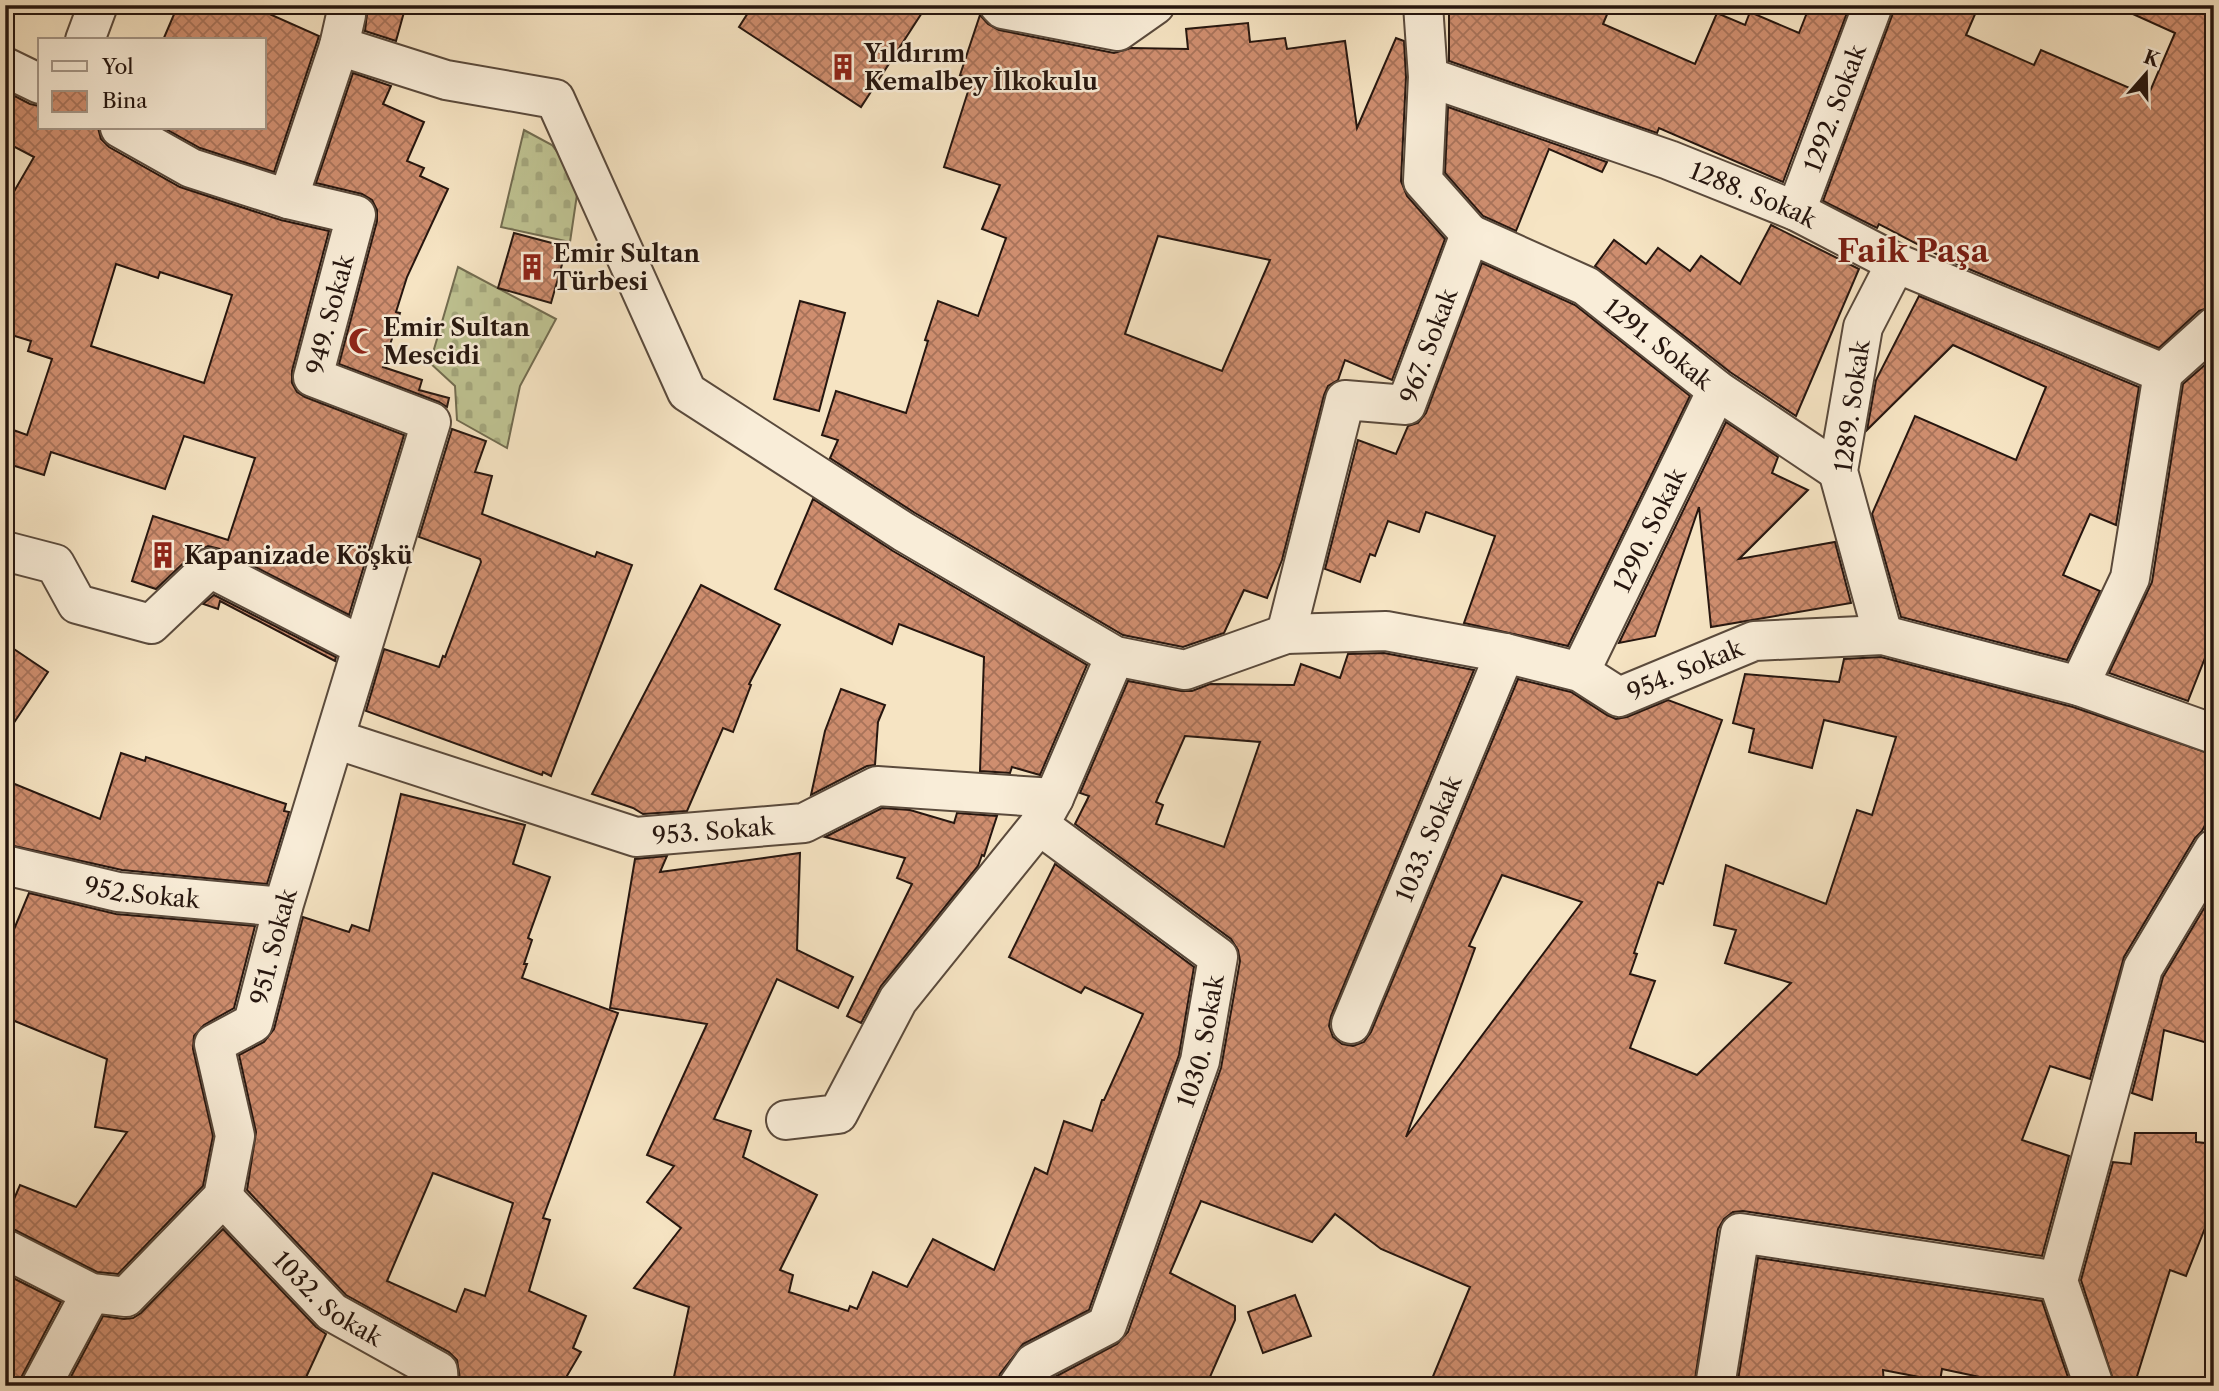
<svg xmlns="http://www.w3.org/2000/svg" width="2219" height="1391" viewBox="0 0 2219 1391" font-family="'Libre Caslon Text',serif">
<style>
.cemetery{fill:url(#cemetery-stones);stroke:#726c50;stroke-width:2}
.building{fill:url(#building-cross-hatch);stroke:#26160f;stroke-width:2;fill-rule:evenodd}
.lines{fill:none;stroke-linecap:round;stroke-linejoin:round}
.street-casing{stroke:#5a4a3c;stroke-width:42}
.street{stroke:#f9edd8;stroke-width:38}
.labels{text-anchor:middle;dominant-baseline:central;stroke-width:5;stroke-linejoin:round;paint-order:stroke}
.poi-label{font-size:24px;font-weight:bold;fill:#26160f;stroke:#f9edd8;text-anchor:start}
.street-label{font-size:24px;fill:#26160f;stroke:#f9edd8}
.district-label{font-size:32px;font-weight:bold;fill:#7a1f14;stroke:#f9edd8}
</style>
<defs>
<pattern id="cemetery-stones" width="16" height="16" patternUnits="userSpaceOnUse" patternTransform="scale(1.75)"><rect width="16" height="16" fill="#bfc392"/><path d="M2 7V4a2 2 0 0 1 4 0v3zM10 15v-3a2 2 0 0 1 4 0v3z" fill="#a4a77d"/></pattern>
<pattern id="building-cross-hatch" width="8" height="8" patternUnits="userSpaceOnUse" patternTransform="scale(1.75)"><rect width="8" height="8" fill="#cf8e6f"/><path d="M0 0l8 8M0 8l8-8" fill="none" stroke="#a8735a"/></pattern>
</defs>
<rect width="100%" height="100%" fill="#f6e4c3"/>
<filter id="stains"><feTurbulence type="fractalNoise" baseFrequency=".00286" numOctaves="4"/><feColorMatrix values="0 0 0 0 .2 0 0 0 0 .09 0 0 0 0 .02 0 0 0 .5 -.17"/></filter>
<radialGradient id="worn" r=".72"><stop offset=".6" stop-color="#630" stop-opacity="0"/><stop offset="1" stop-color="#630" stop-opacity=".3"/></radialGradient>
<g class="cemetery">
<polygon points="524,130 552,145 579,181 570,242 501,227"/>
<polygon points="458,267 556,319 520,386 507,448 457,420 455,386 430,363"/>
</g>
<g class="building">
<polygon points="178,5 249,5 319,36 274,172 200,148 164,128 264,128 264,40 163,40"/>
<polygon points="368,5 406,5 396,41 365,31"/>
<polygon points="753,5 927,5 861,107 739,27"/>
<polygon points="1449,5 1611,5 1603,24 1695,64 1717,13 1745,25 1750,12 1799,33 1810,5 1850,5 1783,182 1659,128 1657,133 1449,61"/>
<polygon points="1894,5 1979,5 1966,35 2034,65 2041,50 2148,96 2175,33 2113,5 2214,5 2214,306 2199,311 2159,348 1940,257 1940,256 1879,224 1877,228 1823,201 1893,13"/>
<path d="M980 15 988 24 999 30 1114 53 1131 48 1188 49 1186 29 1248 23 1250 42 1285 38 1287 49 1345 41 1357 128 1396 38 1404 41 1406 77 1401 181 1407 196 1445 239 1392 380 1345 360 1338 380 1328 386 1324 395 1282 560 1267 598 1244 590 1224 633 1183 647 1123 635 915 513 830 458 838 440 822 435 836 391 906 413 928 341 925 340 938 301 978 316 1006 238 982 229 1000 185 944 167 972 79 960 75ZM1158 236 1270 260 1222 371 1125 334Z"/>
<polygon points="353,73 391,86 383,104 424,122 407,161 424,168 420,176 448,189 407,277 396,312 400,313 383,367 422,380 419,390 449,398 447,407 439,402 339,364 377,221 377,210 372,200 362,194 316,183"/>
<path d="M5 91 30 104 40 106V128H98L101 139 109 147 180 187 281 220 329 231 292 371V383L297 392 305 397 404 435 349 615 220 549 208 546 195 552 156 589 132 581 153 516 228 540 255 458 184 436 165 489 51 452 44 475 5 463V427L27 435 52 359 28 351 31 341 5 333V207L34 157 5 142ZM116 264 158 278 160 272 232 295 204 383 91 346Z"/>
<polygon points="1448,107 1607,162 1602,172 1549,149 1516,231 1483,216 1445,173"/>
<polygon points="1771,225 1859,269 1796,416 1730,372 1595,266 1614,240 1646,264 1658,248 1690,271 1701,256 1740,284"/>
<polygon points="514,233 567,247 551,303 498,288"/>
<polygon points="1482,263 1575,305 1690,396 1568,646 1464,623 1495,536 1426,512 1419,532 1388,521 1375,556 1370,554 1360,582 1325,569 1358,440 1396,454 1408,426 1418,423 1426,413"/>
<polygon points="1919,296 2139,387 2116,525 2090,514 2063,575 2100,591 2067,660 1901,617 1872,514 1915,416 2016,460 2046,387 1953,345 1867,430 1876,380"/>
<polygon points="800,301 845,313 819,411 774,399"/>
<polygon points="2214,357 2214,635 2188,701 2109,673 2152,582 2183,384"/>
<polygon points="1726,422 1778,457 1772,473 1808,490 1739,559 1835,542 1851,603 1711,627 1699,507 1655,636 1619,643"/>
<polygon points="452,429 486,441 475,472 492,476 482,514 595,557 597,552 632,565 551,776 543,772 542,775 366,711 384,649 439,667 443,656 445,657 481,562 480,559 419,537"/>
<polygon points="813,499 893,551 1087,665 1040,775 1012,767 1010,773 980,771 984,657 899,624 892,644 775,589"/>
<polygon points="701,585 780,625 749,684 751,685 733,732 723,728 687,811 643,814 633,808 592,794"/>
<polygon points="214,595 336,657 335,661 220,601 218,609 203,604"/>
<polygon points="5,643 48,672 5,736"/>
<path d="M1384 653 1474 670 1331 1016 1329 1026 1333 1037 1342 1044 1353 1046 1364 1042 1371 1032 1518 679 1571 692 1607 715 1616 719 1627 717 1668 700 1722 720 1663 884 1658 882 1634 953 1637 954 1630 974 1655 981 1630 1048 1697 1075 1791 983 1725 963 1736 930 1714 925 1726 865 1826 904 1857 810 1872 815 1896 737 1824 720 1812 768 1749 752 1754 729 1733 723 1745 674 1839 682 1844 659 1881 657 2073 707 2214 755V808L2202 831 2195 838 2124 957 2090 1079 2050 1066 2022 1140 2069 1156 2042 1256 1743 1211 1733 1212 1724 1219 1718 1229 1694 1386H1429L1470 1287 1381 1249 1335 1214 1312 1242 1201 1201 1170 1273 1235 1306V1320L1206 1386H1045L1049 1380 1117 1344 1128 1332 1221 1068 1240 961 1238 950 1231 939 1075 824 1089 796 1080 793 1128 681 1181 691H1192L1210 684 1294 685 1301 664 1340 678 1348 654ZM1185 736 1260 742 1224 847 1156 824 1163 805 1156 802ZM1502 875 1582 902 1406 1137 1475 948 1469 946Z"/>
<polygon points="841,689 885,705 878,722 875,765 867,766 811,795 825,731"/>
<polygon points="121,753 145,761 146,757 286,804 284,811 289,812 267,884 122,870 5,844 5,780 100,819"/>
<path d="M401 794 525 825 513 864 550 877 528 938 532 940 524 964H527L522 978 618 1013 543 1218 550 1220 529 1291 586 1316 573 1348 581 1352 561 1386H461L457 1360 449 1352 346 1295 247 1190 256 1132 239 1055 264 1042 274 1029 303 917 349 932 352 925 369 931ZM433 1173 513 1203 485 1296 465 1289 456 1312 387 1281Z"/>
<polygon points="882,808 910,810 954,823 957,813 997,816 984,856 982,855 978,866 881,986 861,1023 847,1016 912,884 897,878 905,858 825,837"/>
<polygon points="800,853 797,950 853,977 838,1008 777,979 714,1119 751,1131 743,1157 817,1195 780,1270 793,1275 789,1292 848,1311 850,1306 857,1309 873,1272 907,1287 933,1239 994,1270 1035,1168 1047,1174 1064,1121 1092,1131 1102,1100 1104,1100 1143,1014 1085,987 1081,993 1009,957 1055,864 1194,967 1179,1055 1089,1310 1023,1344 1000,1374 996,1386 672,1386 689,1307 634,1288 681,1228 647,1202 674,1166 647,1155 707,1024 610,1008 635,859 667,856 660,872"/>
<polygon points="29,893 116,914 255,926 234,1008 204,1025 194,1036 193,1049 213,1136 203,1186 118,1274 97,1272 15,1230 5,1227 5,1220 20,1185 76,1207 127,1132 95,1127 107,1059 5,1017 5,951"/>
<polygon points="2212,895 2214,896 2214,1045 2164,1030 2152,1100 2132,1093 2163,977"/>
<polygon points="2135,1133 2196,1133 2196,1142 2214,1144 2214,1224 2207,1223 2186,1276 2170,1270 2134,1386 2115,1386 2081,1280 2113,1162 2131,1164"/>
<polygon points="223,1229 316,1327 326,1334 302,1386 66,1386 103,1316 124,1319 133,1318 141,1313"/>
<polygon points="1758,1258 2042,1301 2071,1386 2049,1386 2008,1380 2008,1383 1942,1369 1940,1381 1883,1370 1884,1386 1737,1386"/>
<polygon points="5,1274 61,1302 22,1376 19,1386 5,1386"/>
<polygon points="1295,1295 1311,1336 1263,1353 1248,1312"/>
</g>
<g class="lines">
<defs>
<g id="street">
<polyline points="999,5 1003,9 1118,31 1155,5"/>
<polyline points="85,40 98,5"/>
<path id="s1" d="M339 46 446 80 555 99 687 392 904 532 1115 656 1185 670 1286 634 1386 631 1505 653 1580 672 1619 697 1754 641 1883 635 2079 686 2214 734"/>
<polyline points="5,67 40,84"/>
<path id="s2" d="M1428 77 1669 160 1796 211 1896 263 2163 373 2214 327"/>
<polyline points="288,199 339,46 346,15 346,5"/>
<path id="s3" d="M1796 211 1873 5"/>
<path id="s4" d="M1470 234 1586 286 1717 390 1838 471"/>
<polyline points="5,551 55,564 77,604 151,624 210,568 362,646"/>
<path id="s5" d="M1286 634 1345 400 1406 405 1470 234 1423 181 1428 77 1423 5"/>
<polyline points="1883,635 1838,471 1863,327 1896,263"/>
<path id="s6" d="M1580 672 1717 390"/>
<polyline points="2079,686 2130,578 2163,373"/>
<path id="s7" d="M335 739 636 837 804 823 877 786 1054 798"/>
<path id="s8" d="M5 865 118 892 283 907"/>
<path id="s9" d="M1351 1024 1505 653"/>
<polyline points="786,1120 838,1114 898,1000 1039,825"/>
<path id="s10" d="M223 1197 332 1312 438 1371 439 1386"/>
<path id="s11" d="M5 1249 91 1293 126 1297 223 1197 235 1136 214 1044 253 1023 283 907 431 422 313 377 356 215 288 199 191 168 120 128"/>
<polyline points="41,1386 91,1293"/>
<path id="s12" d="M1018 1386 1034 1363 1107 1325 1200 1061 1218 957 1039 825 1054 798 1115 656"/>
<polyline points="1715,1386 1740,1233 2058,1281"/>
<polyline points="2094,1386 2058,1281 2143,968 2214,849"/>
</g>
</defs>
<use href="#street" class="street-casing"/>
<use href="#street" class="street"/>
</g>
<defs>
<symbol id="building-bare" viewBox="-9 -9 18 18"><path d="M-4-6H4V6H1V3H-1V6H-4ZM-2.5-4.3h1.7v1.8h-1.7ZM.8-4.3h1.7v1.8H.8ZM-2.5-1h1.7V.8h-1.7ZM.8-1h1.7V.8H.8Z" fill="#8f2418" stroke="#f9edd8" stroke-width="2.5" paint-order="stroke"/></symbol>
<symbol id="mosque-bare" viewBox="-9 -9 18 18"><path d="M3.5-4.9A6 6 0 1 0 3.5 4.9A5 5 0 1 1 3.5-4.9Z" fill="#8f2418" stroke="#f9edd8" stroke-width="2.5" paint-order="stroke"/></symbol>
</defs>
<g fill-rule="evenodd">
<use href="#building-bare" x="824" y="48" width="38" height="38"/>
<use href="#building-bare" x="513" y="248" width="38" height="38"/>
<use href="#mosque-bare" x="343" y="322" width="38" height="38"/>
<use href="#building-bare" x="144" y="536" width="38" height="38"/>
</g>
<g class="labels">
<g class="poi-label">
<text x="864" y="53">Yıldırım<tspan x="864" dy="28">Kemalbey İlkokulu</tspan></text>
<text x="553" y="253">Emir Sultan<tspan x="553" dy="28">Türbesi</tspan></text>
<text x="383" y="327">Emir Sultan<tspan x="383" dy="28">Mescidi</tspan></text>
<text x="184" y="555">Kapanizade Köşkü</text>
</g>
<g class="street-label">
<text stroke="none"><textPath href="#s3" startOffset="110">1292. Sokak</textPath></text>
<text stroke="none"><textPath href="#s2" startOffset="346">1288. Sokak</textPath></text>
<text stroke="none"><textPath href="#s11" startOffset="1290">949. Sokak</textPath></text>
<text stroke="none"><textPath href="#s5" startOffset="366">967. Sokak</textPath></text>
<text stroke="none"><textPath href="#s4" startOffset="220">1291. Sokak</textPath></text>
<text transform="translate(1852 406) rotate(-82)">1289. Sokak</text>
<text stroke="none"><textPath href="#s6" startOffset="158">1290. Sokak</textPath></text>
<text stroke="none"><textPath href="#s1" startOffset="1642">954. Sokak</textPath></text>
<text stroke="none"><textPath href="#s7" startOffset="394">953. Sokak</textPath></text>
<text stroke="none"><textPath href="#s9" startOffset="201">1033. Sokak</textPath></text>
<text stroke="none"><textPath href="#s8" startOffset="140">952.Sokak</textPath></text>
<text stroke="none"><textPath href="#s11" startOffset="551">951. Sokak</textPath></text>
<text stroke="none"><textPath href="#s12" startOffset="410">1030. Sokak</textPath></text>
<text stroke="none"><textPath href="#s10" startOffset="147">1032. Sokak</textPath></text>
</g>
<g class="district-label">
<text x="1913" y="250">Faik Paşa</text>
</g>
</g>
<rect width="2219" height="1391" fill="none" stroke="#f6e4c3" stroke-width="28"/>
<rect x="7" y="7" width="2205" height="1377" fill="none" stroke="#26160f" stroke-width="3.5"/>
<rect x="14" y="14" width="2191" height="1363" fill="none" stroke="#26160f" stroke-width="2"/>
<rect x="38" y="38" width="228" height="91" fill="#f9edd8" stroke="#a59788" stroke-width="2"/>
<rect x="52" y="61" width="35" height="10" fill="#f9edd8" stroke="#a59788" stroke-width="2"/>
<text x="102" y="74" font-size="21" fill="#26160f">Yol</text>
<rect x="52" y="91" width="35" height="21" fill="url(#building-cross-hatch)" stroke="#a59788" stroke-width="2"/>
<text x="102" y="108" font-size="21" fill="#26160f">Bina</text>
<g transform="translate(2146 74) rotate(20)" stroke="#f9edd8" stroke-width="5" paint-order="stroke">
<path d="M0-5L12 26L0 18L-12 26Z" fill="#26160f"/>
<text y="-10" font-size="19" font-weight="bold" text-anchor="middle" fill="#26160f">K</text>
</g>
<rect width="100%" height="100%" filter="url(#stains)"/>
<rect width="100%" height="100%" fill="url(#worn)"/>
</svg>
